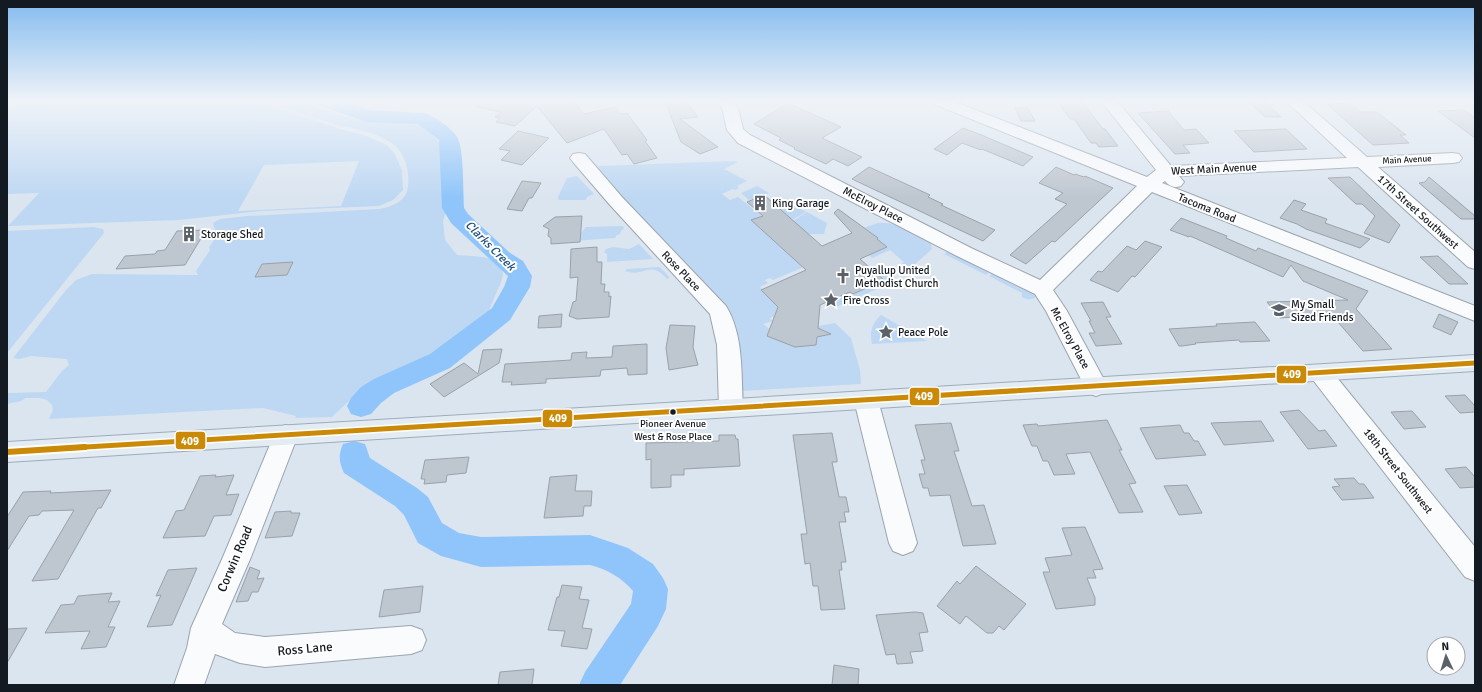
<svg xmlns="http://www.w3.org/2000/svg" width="1482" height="692" viewBox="0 0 1482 692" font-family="Signika,sans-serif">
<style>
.green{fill:#bed8f3;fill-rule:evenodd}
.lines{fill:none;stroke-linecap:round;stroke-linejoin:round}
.river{fill:#8fc5fa;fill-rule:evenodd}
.building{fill:#bec6cf;stroke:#99a1a9}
.minor-casing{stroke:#9ca4ac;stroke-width:2}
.major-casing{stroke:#9dacbb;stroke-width:2}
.minor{fill:#fafbfd;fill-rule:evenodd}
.major{fill:#e4ecf3;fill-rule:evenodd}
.bus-1-far1-casing{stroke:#fff;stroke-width:8}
.bus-1-casing{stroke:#fff;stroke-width:10}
.bus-1-far1{stroke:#ca8a07;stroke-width:5}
.bus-1{stroke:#ca8a07;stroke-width:6}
.bus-dot{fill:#141a21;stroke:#fff;stroke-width:1.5}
.labels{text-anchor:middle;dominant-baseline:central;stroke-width:4;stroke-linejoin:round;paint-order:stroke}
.far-street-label{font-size:9px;fill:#141a21;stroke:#fff}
.bus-label{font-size:10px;fill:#141a21;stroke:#fff}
.street-label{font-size:11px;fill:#141a21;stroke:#fff}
.poi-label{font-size:11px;fill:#141a21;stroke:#fff;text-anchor:start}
.water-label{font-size:12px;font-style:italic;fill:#1d507e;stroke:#fff}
.near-street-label{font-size:13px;fill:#141a21;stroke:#fff}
.line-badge{stroke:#fff;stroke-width:1.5}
.badge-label{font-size:11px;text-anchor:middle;font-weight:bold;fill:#fff}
</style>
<rect width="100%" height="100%" fill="#dbe5f0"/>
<g class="green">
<polygon points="13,101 82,101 45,105 7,106 7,104"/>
<path d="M91 101H255L340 129 366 136 387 145 395 154 402 171 403 190 393 200 379 206 261 211 179 220 8 226 39 193 7 194V108L69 105ZM359 161 341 206 238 211 264 165Z"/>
<path d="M265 101H296L339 115 361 120 398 122 422 125 441 144 447 209 443 221 445 240 457 255C478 257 515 254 499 287 493 298 489 316 480 325 475 329 469 331 464 334 453 342 444 351 431 356 414 365 395 369 378 379 361 389 347 403 332 417L295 418 296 416 263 408 49 419 53 410 52 405 47 400 40 398H26L21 401 7 404V393L46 392 62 371 69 365 67 359 31 356 20 359 13 358 66 290 76 280 92 274 198 275 196 271 210 250 209 247 217 236 213 223 220 219 247 216 379 209C392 207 407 201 408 186 410 171 405 154 393 144 378 132 353 129 335 124 312 117 288 109 265 101Z"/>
<polygon points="733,161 738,162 724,169 747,181 737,186 739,188 735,190 733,189 722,194 730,200 738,197 762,216 751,220 802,266 802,268 799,269 773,280 770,278 765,280 768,283 760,287 778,307 774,317 771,317 770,319 773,321 763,324 770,329 767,336 816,345 817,337 830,334 818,328 818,326 835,323 851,338 860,370 861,384 742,391 734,343 653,231 596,168 599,166"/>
<polygon points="577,176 594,194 587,197 586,200 559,200 558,197 567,178"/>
<polygon points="757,186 769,193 749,200 741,193"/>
<polygon points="791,204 806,212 792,220 778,209"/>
<polygon points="807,212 827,223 824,234 808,234 793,221"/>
<path d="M878 223C897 221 915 234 931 242L932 249 903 275 895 269 904 262 890 250 872 258 869 255 887 247 877 239 878 238 865 228H863Z"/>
<polygon points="623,226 624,228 621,231 620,234 617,235 615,238 574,241 586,227"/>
<polygon points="94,227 103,229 104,233 7,353 7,231"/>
<polygon points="639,244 653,259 607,262 607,254 604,252 606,249 613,247 629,249"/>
<polygon points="949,251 990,271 986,275 944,254"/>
<path d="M660 267 670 278 667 279C650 259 645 278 625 271L627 269Z"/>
<polygon points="880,267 896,280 857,298 853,294 884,280 873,270"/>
<path d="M993 273 1032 292 1036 297C1032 300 1027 300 1022 297V293L989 276Z"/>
<polygon points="846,294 853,300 836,307 830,301"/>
<path d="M881 315 927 341 872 344C869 331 872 324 881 315Z"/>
</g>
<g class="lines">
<g class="river">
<path d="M316 101H343L369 110 424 113C433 115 455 130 458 139 464 152 463 192 464 208L468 214 510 253 523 261 532 276 530 287 510 320 450 368 394 393 381 403 371 414 361 417 351 414 347 406 351 398 361 387 374 379 430 354 492 308 504 287 508 276 451 223 442 208 439 140 418 124 367 122 318 105Z"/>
<path d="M354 441 365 444 370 458 417 488 428 497 442 523 459 533 481 537 590 535 628 548 653 564 663 578 668 589 666 609 658 626 620 685H579L585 672 631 604 633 591C622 578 607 569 590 565L481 567 441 556 418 543 404 515 395 506 344 473C339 462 338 455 343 444Z"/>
</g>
</g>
<g class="building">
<polygon points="477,101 573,101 584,114 615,107 621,114 627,113 647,140 645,141 657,158 634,164 627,154 622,155 604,129 567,143 537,106 515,126 496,122 500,118 495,117 501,112 477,107"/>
<polygon points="665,101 686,101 698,117 680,119 718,147 700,154 681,142"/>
<polygon points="1057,101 1080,101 1083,105 1085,105 1103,129 1105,129 1118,146 1099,147 1096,143 1091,143 1074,119 1070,119"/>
<polygon points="1248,101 1264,101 1281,117 1265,117"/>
<polygon points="788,103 841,127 822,138 862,157 848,166 833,159 826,164 794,149 795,148 779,140 781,138 754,124"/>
<polygon points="1350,103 1361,112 1377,112 1406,135 1400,135 1409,143 1373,145 1327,104"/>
<polygon points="1027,107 1035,121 1021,121 1015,108"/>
<polygon points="1464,110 1475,118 1475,138 1438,111"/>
<polygon points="1168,111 1184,130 1196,129 1209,143 1183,145 1190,153 1175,154 1138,113"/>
<polygon points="963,128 979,134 1033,157 1023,166 982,149 981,150 962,143 947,155 934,149"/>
<polygon points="1286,129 1307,149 1254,152 1234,131"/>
<polygon points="518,131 549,138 522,165 501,160 510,151 499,149"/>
<polygon points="869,167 930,195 928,197 943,204 941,205 995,230 983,241 852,179"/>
<polygon points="1056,167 1074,175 1075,174 1084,177 1085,176 1113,188 1055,242 1052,241 1026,264 1010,255 1067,204 1055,199 1063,193 1039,183"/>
<polygon points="1350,177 1400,225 1389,243 1364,233 1375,216 1362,204 1356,204 1328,178"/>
<polygon points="1429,177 1475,216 1475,219 1461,219 1419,183 1425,182"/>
<polygon points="522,181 541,183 532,198 529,198 522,211 507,209"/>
<polygon points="764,195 822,246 852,233 834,213 838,209 878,238 877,239 887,247 860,259 884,280 853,294 850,292 820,305 818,328 831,334 817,337 816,345 795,347 767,336 778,307 761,290 806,270 751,220 763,216 747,202"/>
<polygon points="1294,200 1306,204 1301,210 1327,219 1325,223 1370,239 1360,248 1306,229 1297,224 1280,218"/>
<polygon points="582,216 580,242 551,244 551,238 548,236 549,229 543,226 555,217"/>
<polygon points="1181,218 1227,236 1226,238 1256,251 1258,248 1368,291 1356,309 1392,349 1363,351 1331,314 1280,318 1267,302 1348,300 1303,281 1291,265 1283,277 1190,236 1189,237 1170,230"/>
<polygon points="206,230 185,265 116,269 125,256 155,254 157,251 165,250 177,231"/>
<polygon points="1145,241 1162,247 1135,277 1132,276 1118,292 1090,280 1098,271 1102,272 1127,246 1136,250"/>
<polygon points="597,247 597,262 602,262 601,284 605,284 604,292 609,292 609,297 611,296 609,317 577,319 569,316 573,302 576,301 578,277 570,278 571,249"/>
<polygon points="1438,256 1468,284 1449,284 1420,257"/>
<polygon points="293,262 287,275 255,277 262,264"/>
<polygon points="1103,302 1111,317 1106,317 1122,344 1096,346 1089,333 1095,333 1089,321 1091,321 1081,303"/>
<polygon points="562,314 561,327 538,328 539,316"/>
<polygon points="1439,314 1458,322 1451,335 1433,327"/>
<polygon points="1255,322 1270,341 1240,342 1239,340 1195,343 1196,344 1182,346 1179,346 1169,329 1217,326 1216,324"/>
<polygon points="670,325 695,326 693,347 698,365 669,370 666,348"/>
<polygon points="647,344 647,374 628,375 627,368 601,370 600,376 546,379 546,383 511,385 512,382 502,382 505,364 571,360 572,353 587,352 586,358 612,357 613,346"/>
<polygon points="502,349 499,363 444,397 430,384 464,363 478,374 483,350"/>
<polygon points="1465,395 1475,406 1475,412 1460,413 1445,396"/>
<polygon points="1299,410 1319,431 1325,430 1337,446 1308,449 1280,412"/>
<polygon points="1412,411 1426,427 1404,429 1391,412"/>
<polygon points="1107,420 1122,450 1119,450 1136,483 1129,484 1143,512 1119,513 1090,452 1066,454 1075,474 1054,475 1048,461 1043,461 1037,446 1032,446 1023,425 1037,424 1038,426"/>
<polygon points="1261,421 1274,441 1224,445 1211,423"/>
<polygon points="951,423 959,451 954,451 972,506 984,505 996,544 963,546 950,495 930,496 928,488 923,488 919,474 925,474 921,460 925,460 915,425"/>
<polygon points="1180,425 1184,433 1189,433 1194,441 1198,441 1206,455 1156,459 1140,428"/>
<polygon points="832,433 837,459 837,462 832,462 839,497 846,497 849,512 844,512 846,522 839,522 846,562 841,562 842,570 839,570 845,609 821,610 818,586 813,586 810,563 805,564 801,534 807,534 793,435"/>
<polygon points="719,435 735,435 736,439 738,439 740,466 684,469 684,475 671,475 671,487 651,488 651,459 646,460 646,443 719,441"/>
<polygon points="469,457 466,473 447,475 446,482 424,484 425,479 421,479 425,460"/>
<polygon points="1466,467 1475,477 1475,487 1460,488 1445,469"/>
<polygon points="216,475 215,477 234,475 226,495 239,494 231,515 214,516 205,536 163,538 176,511 184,510 200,476"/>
<polygon points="577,475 575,491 592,491 591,506 584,506 583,516 544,518 550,477"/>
<polygon points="1354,478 1359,484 1364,484 1374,498 1342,500 1332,487 1340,486 1334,479"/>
<polygon points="1187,485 1202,513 1179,515 1164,486"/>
<polygon points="111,490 101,508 98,508 58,579 32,581 74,510 42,511 39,515 29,516 7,551 7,517 23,492 51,491 50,493"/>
<polygon points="291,511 291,513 300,513 292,536 265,538 275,512"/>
<polygon points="1085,527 1103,569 1093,570 1096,578 1087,578 1095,598 1095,605 1056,609 1043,572 1050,572 1045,558 1072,555 1062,528"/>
<polygon points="976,566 1026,604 1004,630 999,626 993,633 987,633 966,616 960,624 937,606 957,581 960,584"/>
<polygon points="250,567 260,571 257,579 264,578 258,592 252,592 248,601 236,602"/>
<polygon points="197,568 172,625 147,627 161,595 156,596 168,570"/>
<polygon points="562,585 582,587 579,599 589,600 582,628 592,629 587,649 561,646 565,631 548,630 557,597 559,597"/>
<polygon points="423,586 420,612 379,617 384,590"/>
<polygon points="112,593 108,602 120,601 108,627 115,627 106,647 81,649 90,631 45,633 61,605 74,604 78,596"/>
<polygon points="915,612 923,613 928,632 919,633 923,651 910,652 913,663 897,664 895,654 886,655 876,615"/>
<polygon points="27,628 7,663 7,629"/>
<polygon points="834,665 859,669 858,685 832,685"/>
<polygon points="534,669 532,685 498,685 500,672"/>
</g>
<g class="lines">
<defs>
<g id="minor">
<path d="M718 101H734L738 108 743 129 750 135 971 248 1040 280 1137 186 934 104 931 101H953L1147 177 1156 170 1101 101H1117L1171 166 1347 158 1286 101H1303L1367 157 1453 153 1459 154 1462 158 1459 162 1453 163 1378 167 1475 252V269L1468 267 1358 167 1179 176 1184 182 1181 186C1174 188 1170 187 1165 181L1162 183 1475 306V321L1152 192 1053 290 1067 311 1108 387 1104 393 1096 396 1088 393 1046 311 1035 294 957 256 738 143 727 130 722 108Z"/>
<path d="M579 153 585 154 622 197 726 306C744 335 741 374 743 407L739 413 731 416 723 413 719 407 717 345 710 314 610 205 573 162 570 158 573 154Z"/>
<polygon points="1321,366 1329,368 1475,547 1475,581 1465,577 1313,380 1310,374 1313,368"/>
<polygon points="866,391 874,394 878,400 917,543 913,551 903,555 893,551 889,543 854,400 858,394"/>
<polygon points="286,425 295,428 298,435 251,557 222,624 235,633 265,637 411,626 422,630 426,640 422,650 411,654 265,667 240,663 215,654 204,685 174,685 187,648 191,628 223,557 274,435 277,428"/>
</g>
<polygon id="major" points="1475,355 1475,371 7,462 7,442"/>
</defs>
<use href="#minor" class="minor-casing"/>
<use href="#major" class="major-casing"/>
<use href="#minor" class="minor"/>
<use href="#major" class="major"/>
<defs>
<polyline id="bus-1-far1" points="69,448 1475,363"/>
<polyline id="bus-1" points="7,452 85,447"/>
</defs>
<use href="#bus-1-far1" class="bus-1-far1-casing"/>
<use href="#bus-1" class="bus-1-casing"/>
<use href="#bus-1-far1" class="bus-1-far1"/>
<use href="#bus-1" class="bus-1"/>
</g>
<linearGradient id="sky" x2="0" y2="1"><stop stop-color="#84bbef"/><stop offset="0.51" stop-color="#eff3f8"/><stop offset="1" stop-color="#eff3f8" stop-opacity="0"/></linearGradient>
<rect width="1482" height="198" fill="url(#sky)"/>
<defs>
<symbol id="building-bare" viewBox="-9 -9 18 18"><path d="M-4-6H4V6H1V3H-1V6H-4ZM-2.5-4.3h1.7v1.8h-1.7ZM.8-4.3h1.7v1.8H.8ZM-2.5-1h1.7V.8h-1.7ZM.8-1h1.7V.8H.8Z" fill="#5a6169" stroke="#fff" stroke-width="2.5" paint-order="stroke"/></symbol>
<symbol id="church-bare" viewBox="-9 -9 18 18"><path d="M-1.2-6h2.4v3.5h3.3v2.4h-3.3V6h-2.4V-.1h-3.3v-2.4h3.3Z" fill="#5a6169" stroke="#fff" stroke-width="2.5" paint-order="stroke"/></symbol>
<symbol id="sight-bare" viewBox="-9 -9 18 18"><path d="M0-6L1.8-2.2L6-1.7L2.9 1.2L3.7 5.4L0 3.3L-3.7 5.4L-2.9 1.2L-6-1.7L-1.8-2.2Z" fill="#5a6169" stroke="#fff" stroke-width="2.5" paint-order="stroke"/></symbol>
<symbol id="school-bare" viewBox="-9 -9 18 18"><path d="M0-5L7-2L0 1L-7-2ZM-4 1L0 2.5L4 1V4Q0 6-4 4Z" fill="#5a6169" stroke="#fff" stroke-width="2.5" paint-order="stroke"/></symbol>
</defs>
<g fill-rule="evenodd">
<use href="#building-bare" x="749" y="192" width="22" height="22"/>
<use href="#building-bare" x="178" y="223" width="22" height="22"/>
<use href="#church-bare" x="832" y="265" width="22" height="22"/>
<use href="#sight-bare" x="820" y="289" width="22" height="22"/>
<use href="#school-bare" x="1268" y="299" width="22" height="22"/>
<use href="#sight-bare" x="875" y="321" width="22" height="22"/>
</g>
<circle class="bus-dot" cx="673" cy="412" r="3.5"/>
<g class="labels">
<g class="far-street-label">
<text transform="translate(1407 160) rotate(-3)">Main Avenue</text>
</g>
<g class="bus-label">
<text x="673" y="424">Pioneer Avenue<tspan x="673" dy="13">West &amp; Rose Place</tspan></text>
</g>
<g class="street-label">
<text transform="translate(1214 169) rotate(-3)">West Main Avenue</text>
<text transform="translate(873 205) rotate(27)">McElroy Place</text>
<text transform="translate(1207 208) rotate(22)">Tacoma Road</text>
<text transform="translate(1418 212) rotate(42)">17th Street Southwest</text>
<text transform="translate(681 271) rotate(46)">Rose Place</text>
<text transform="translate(1070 338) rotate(61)">Mc Elroy Place</text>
<text transform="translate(1398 471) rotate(52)">18th Street Southwest</text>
</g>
<g class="poi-label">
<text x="772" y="203">King Garage</text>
<text x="201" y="234">Storage Shed</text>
<text x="855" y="270">Puyallup United<tspan x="855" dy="13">Methodist Church</tspan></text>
<text x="843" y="300">Fire Cross</text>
<text x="1291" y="304">My Small<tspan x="1291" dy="13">Sized Friends</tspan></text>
<text x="898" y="332">Peace Pole</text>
</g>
<g class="water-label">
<text transform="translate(490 246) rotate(45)">Clarks Creek</text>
</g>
<g class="near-street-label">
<text transform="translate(235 559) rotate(-67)">Corwin Road</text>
<text transform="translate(305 649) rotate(-5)">Ross Lane</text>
</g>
</g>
<g class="line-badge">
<rect x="1276" y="365" width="31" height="19" rx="4" fill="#ca8a07"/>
<rect x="909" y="387" width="31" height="19" rx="4" fill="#ca8a07"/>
<rect x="542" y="409" width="31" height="19" rx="4" fill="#ca8a07"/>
<rect x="175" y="431" width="31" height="19" rx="4" fill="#ca8a07"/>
</g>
<g class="badge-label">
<text x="1292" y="378">409</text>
<text x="924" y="400">409</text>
<text x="558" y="422">409</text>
<text x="190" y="445">409</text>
</g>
<rect width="1482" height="692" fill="none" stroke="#141a21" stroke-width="16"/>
<g transform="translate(1446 656) rotate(356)"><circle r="19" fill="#ffffff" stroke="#a1a3a6"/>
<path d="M0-3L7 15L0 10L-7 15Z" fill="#5a6169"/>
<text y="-6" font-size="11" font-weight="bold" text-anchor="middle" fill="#141a21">N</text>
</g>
</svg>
